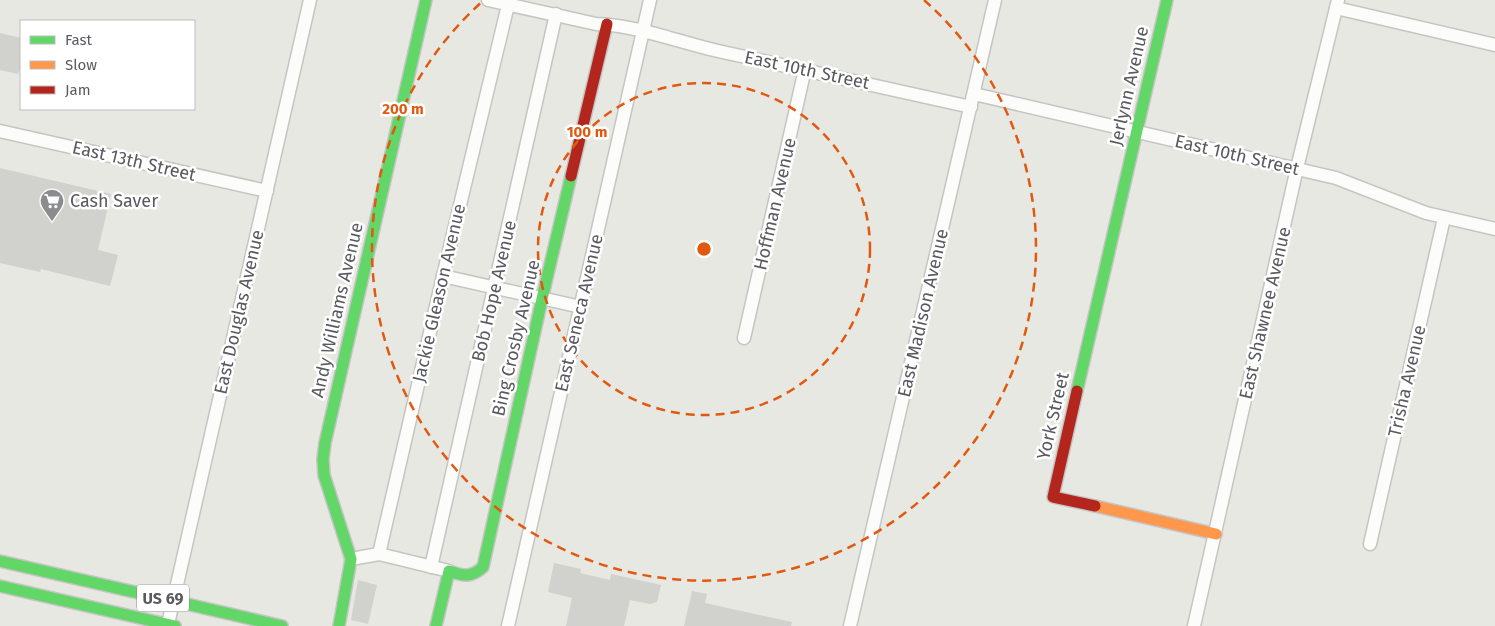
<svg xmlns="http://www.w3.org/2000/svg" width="1495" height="626" viewBox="0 0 1495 626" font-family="'Fira Sans',sans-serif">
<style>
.building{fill:#d1d1cd}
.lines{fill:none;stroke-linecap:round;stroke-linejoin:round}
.street-casing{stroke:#c5c5c2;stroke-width:15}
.fast-casing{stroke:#c5c5c4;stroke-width:14}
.slow-casing{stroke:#c5c5c4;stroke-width:14}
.jam-casing{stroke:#c5c5c4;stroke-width:14}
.street{stroke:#fcfcfb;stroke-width:12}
.fast{stroke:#63d668;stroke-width:11}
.slow{stroke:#ff974d;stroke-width:11}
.jam{stroke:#b3261e;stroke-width:11}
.ring{fill:none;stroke:#e15910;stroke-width:2.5;stroke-dasharray:9 6}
.labels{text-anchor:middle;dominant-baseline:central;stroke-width:5;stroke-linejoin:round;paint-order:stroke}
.shield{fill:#fff;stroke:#8b8c8f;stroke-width:1}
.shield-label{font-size:16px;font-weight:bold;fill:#595a5f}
.street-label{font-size:18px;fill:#595a5f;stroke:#fff}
.poi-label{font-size:18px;fill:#595a5f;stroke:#fff;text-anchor:start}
.centre{fill:#e15910;stroke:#fff;stroke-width:2.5}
.ring-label{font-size:15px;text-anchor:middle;font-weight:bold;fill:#e15910;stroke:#fff;stroke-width:5;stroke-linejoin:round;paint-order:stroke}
</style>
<rect width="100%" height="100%" fill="#e8e8e2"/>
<g class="building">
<polygon points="0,33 21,38 21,71 19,71 18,74 0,70"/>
<polygon points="0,168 111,194 98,250 118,255 110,286 41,269 40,272 0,263"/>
<polygon points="554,563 581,569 580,573 610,580 611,574 661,585 657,602 650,604 630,600 624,626 566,626 572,598 548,592"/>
<polygon points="358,580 377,585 368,624 351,620"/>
<polygon points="692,591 707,594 705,603 792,622 791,626 684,626"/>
</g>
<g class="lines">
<defs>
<g id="street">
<path d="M488 0 596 24C637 25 678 42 718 51 802 70 887 88 971 107"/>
<polyline points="1336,8 1495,45"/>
<polyline points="974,94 1336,178 1426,213 1495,229"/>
<polyline points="0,131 267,191"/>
<polyline points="443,276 581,307"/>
<polyline points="744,338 805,69"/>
<polyline points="1370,544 1444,218"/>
<polyline points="379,554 449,571"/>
<polyline points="351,559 379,554 443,276 508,5"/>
<polyline points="431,567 556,14"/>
<polyline points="168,624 310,0"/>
<polyline points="508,626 650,0"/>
<polyline points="850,626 995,0"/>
<polyline points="1194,626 1297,168 1338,0"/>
</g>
<g id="fast">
<polyline points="1077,391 1167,0"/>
<polyline points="0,561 282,626"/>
<polyline points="0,586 175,626"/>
<polyline points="339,626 351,559 324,475 323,459 325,443 426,0"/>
<path d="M436 626 449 571C463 576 471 578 483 567L542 299 571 176"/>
</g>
<polyline id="slow" points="1095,506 1216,534"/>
<g id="jam">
<polyline points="571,176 607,24"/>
<polyline points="1077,391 1053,497 1095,506"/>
</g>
</defs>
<use href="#street" class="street-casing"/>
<use href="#fast" class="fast-casing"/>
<use href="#slow" class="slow-casing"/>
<use href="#jam" class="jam-casing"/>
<use href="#street" class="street"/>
<use href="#fast" class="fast"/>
<use href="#slow" class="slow"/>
<use href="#jam" class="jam"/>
</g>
<g class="ring">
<circle cx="704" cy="249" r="166"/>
<path d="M924 0A332 332 0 1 1 484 0"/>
</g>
<defs>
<symbol id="supermarket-pin" viewBox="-11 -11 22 30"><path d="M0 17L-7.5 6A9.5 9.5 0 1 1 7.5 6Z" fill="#8b8c8d" stroke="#fff"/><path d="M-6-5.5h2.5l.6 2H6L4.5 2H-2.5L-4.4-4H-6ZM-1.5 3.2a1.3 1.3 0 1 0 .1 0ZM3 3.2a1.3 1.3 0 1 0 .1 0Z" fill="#fff"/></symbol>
</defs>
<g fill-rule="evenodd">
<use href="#supermarket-pin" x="38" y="187" width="28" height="38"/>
</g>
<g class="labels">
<rect class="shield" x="137" y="584.5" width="52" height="27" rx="4"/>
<g class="shield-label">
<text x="163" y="598">US 69</text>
</g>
<g class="street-label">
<text transform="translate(807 70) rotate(12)">East 10th Street</text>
<text transform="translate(1129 86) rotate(-77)">Jerlynn Avenue</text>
<text transform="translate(1237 155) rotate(13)">East 10th Street</text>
<text transform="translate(134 161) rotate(13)">East 13th Street</text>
<text transform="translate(775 204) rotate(-77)">Hoffman Avenue</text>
<text transform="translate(494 291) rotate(-77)">Bob Hope Avenue</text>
<text transform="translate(439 293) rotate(-77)">Jackie Gleason Avenue</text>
<text transform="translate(337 310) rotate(-77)">Andy Williams Avenue</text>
<text transform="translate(239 312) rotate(-77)">East Douglas Avenue</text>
<text transform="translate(579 313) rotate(-77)">East Seneca Avenue</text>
<text transform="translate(923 313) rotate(-77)">East Madison Avenue</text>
<text transform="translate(1265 313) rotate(-77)">East Shawnee Avenue</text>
<text transform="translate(516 338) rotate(-77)">Bing Crosby Avenue</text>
<text transform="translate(1407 381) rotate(-77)">Trisha Avenue</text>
<text transform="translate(1053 416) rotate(-77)">York Street</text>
</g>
<g class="poi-label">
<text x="70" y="201">Cash Saver</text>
</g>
</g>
<circle cx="704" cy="249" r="8" class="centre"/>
<g class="ring-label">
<text x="403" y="114">200 m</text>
<text x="587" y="137">100 m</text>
</g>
<rect x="20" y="20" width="175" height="90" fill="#ffffff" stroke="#bdbdbf"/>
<rect x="30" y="36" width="25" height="8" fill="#63d668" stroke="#bdbdbf"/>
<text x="65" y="45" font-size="15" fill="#595a5f">Fast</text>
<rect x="30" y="61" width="25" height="8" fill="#ff974d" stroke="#bdbdbf"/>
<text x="65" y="70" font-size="15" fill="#595a5f">Slow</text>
<rect x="30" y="86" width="25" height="8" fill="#b3261e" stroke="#bdbdbf"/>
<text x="65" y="95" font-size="15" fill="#595a5f">Jam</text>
</svg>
